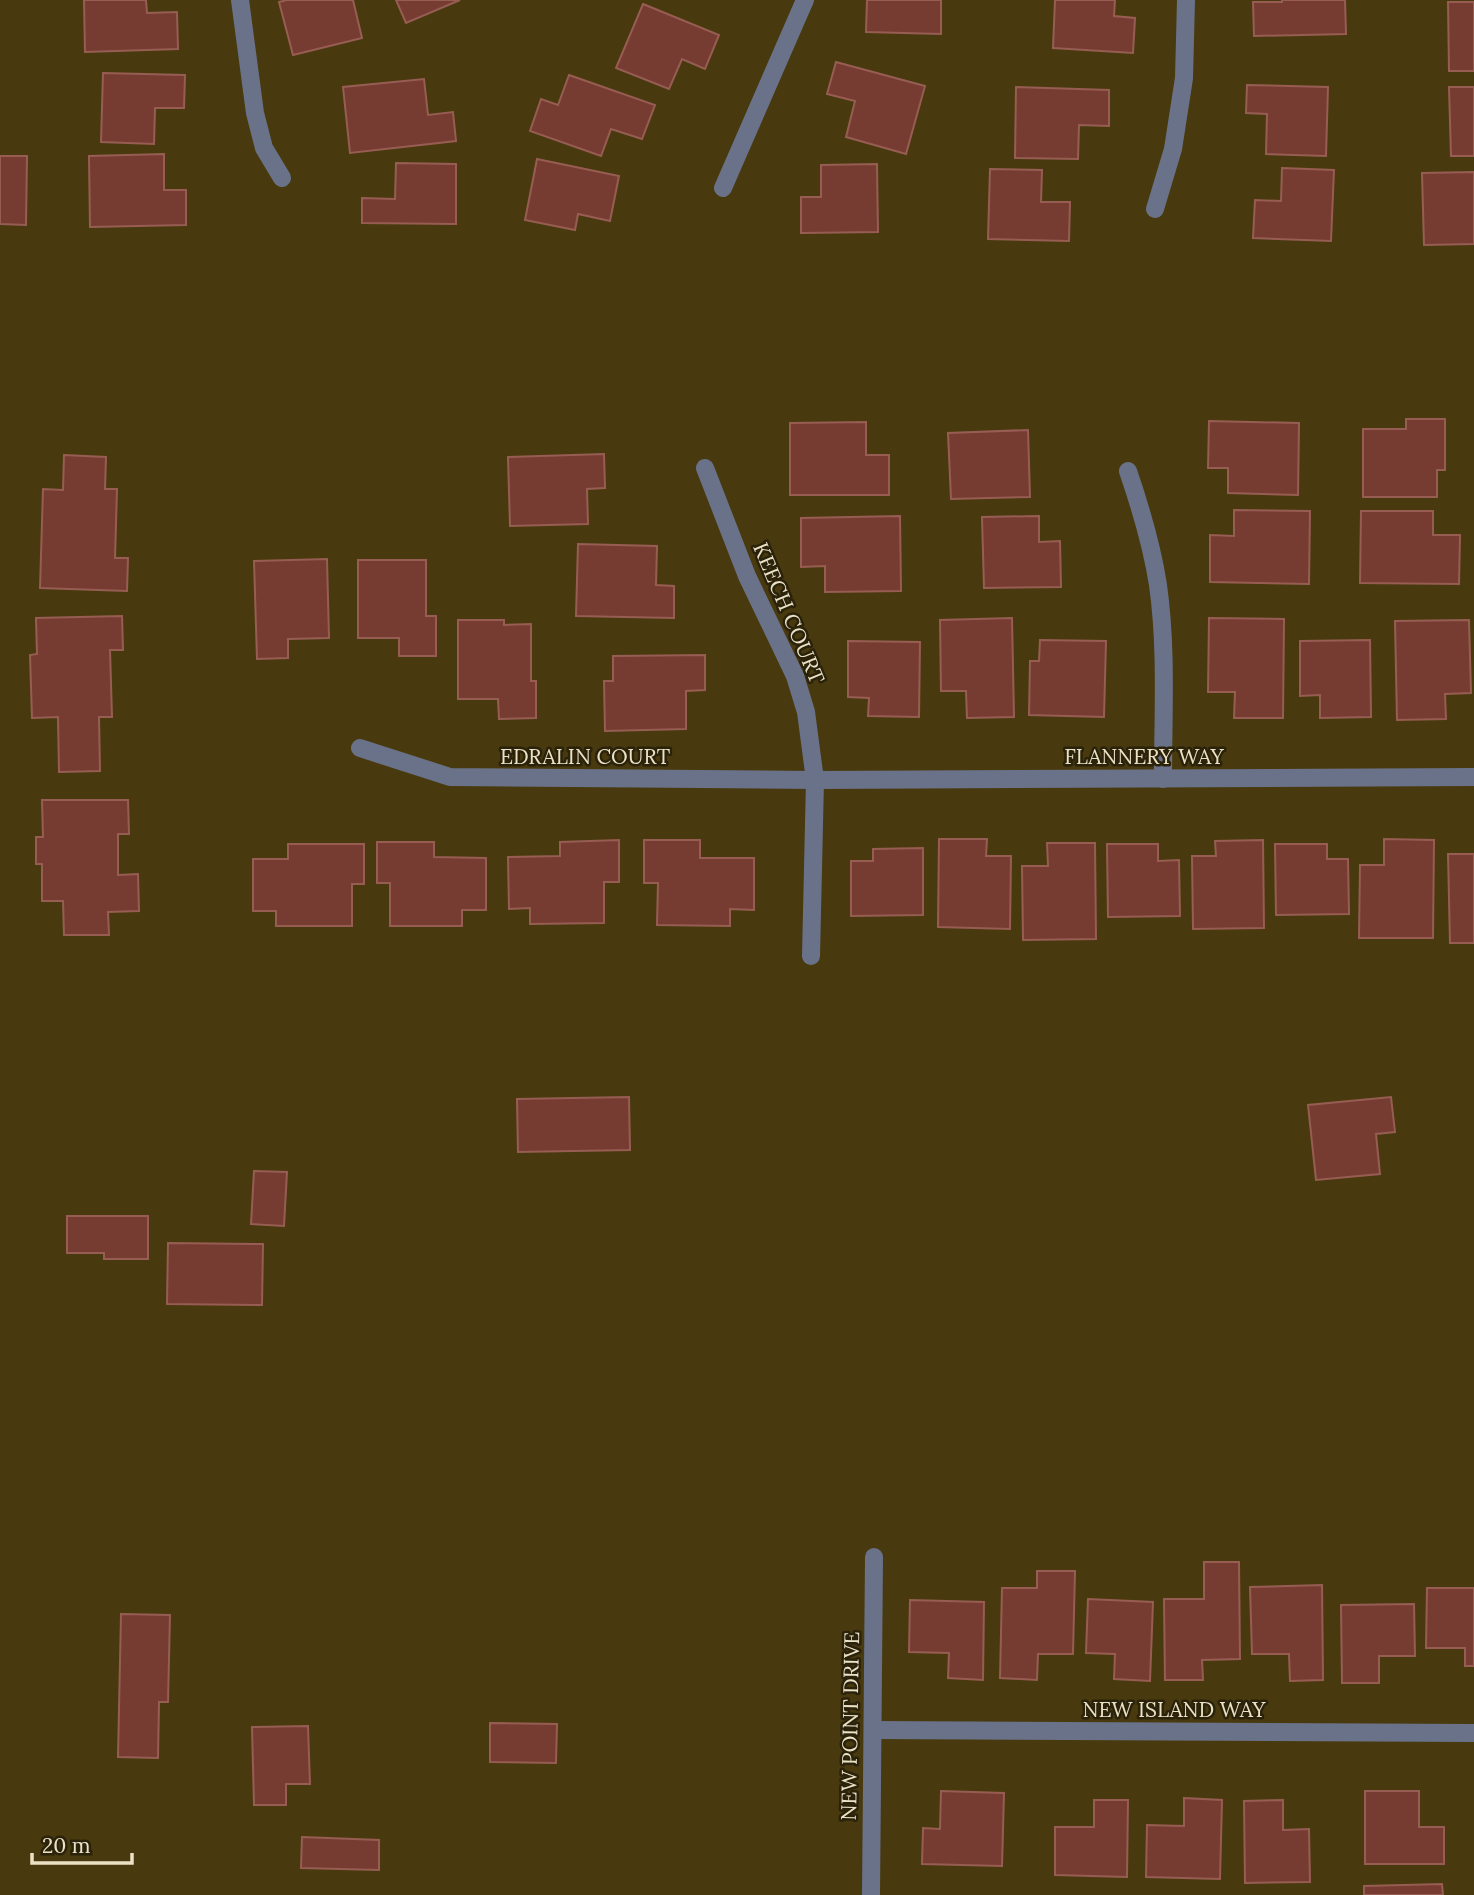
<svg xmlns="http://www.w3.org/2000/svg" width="1474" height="1895" viewBox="0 0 1474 1895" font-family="Lora,serif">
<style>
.building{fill:#763c31;stroke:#975d53;stroke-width:2}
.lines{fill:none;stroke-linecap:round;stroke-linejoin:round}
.minor{stroke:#6a728a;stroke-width:18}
.labels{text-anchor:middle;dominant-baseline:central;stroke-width:5;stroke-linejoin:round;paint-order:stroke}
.street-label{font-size:21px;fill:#ebe1c5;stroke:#2a220a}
</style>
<rect width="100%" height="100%" fill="#483a0e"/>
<g class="building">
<polygon points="84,0 146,0 147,13 177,12 178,49 85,52"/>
<polygon points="287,0 353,0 362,38 293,55 279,2"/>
<polygon points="396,0 460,0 406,23"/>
<polygon points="867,0 941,0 941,34 866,32"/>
<polygon points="1055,0 1115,0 1114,16 1135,18 1133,53 1053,48"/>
<polygon points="1282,0 1345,0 1346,34 1254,36 1253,2 1282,2"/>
<polygon points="1448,2 1474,2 1474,71 1449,71"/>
<polygon points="643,4 719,35 705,69 682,59 669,89 616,68"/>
<polygon points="836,62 925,86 906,154 846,137 855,101 827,94"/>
<polygon points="103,73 185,75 184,108 155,108 154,144 101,142"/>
<polygon points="569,75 655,105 642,139 611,129 601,156 530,131 541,99 558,105"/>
<polygon points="424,79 428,115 453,112 456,141 350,153 343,87"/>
<polygon points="1247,85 1328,87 1326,156 1266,154 1267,114 1246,113"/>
<polygon points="1016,87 1109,90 1109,126 1079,125 1078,159 1015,158"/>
<polygon points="1449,87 1474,87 1474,156 1451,156"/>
<polygon points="164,154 164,190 186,190 186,225 90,227 89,156"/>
<polygon points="0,156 27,156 26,225 0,224"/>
<polygon points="537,159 619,176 610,221 578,214 575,230 525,220"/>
<polygon points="396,163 456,164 456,224 362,223 362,198 395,199"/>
<polygon points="877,164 878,232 801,233 801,197 821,197 821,165"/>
<polygon points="1282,168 1334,170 1331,241 1253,238 1255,200 1281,201"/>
<polygon points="990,169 1042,170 1041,202 1070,202 1069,241 988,239"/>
<polygon points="1474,172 1474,244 1424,245 1422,173"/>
<polygon points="1406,419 1445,419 1445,470 1437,470 1437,497 1363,497 1363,429 1406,429"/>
<polygon points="1209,421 1299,423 1298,495 1228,493 1228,468 1208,468"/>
<polygon points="866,422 866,455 889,455 889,495 790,495 790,423"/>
<polygon points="1028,430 1030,497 951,499 948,433"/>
<polygon points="604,454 605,488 587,489 588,524 510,526 508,457"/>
<polygon points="64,455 106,457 105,489 117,489 115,558 128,558 127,591 40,588 43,489 63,490"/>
<polygon points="1234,510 1310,511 1309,584 1210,582 1210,535 1234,536"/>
<polygon points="1361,511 1433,511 1433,535 1460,535 1459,584 1360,583"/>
<polygon points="900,516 901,591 825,592 825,566 801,567 801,518"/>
<polygon points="1039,516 1039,542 1060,541 1061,587 984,588 982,517"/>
<polygon points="578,544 657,546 656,585 674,586 674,618 576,616"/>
<polygon points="327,559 329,638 288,639 288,658 257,659 254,561"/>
<polygon points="358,560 426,560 426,616 436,616 436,656 399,656 399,638 358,638"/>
<polygon points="122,616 123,650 110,650 112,717 99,717 100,771 59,772 58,717 32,718 30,655 37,654 36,618"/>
<polygon points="1012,618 1014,717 967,718 966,691 941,691 940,620"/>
<polygon points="1209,618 1284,619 1283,718 1234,718 1235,692 1208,692"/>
<polygon points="458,620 504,620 504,625 531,624 531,681 536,681 536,718 499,719 498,699 458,699"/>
<polygon points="1469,620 1471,693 1445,694 1446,719 1397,720 1395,621"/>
<polygon points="1040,640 1106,641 1104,717 1029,715 1030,661 1039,661"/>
<polygon points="1370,640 1371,717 1320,718 1320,695 1300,696 1300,641"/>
<polygon points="848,641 920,642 919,717 868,716 869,698 848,697"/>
<polygon points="705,655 705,690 686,691 686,729 605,731 604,681 613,681 613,656"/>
<polygon points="42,800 128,800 129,834 118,834 118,875 138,874 139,911 108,912 109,935 64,935 63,901 42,901 42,864 36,864 36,837 43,837"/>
<polygon points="939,839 987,839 986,856 1011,856 1010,929 938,927"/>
<polygon points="1384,839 1434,840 1433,938 1359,938 1360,865 1384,865"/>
<polygon points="619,840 619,882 604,882 604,923 530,924 530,908 509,909 508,857 560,856 560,842"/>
<polygon points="644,840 700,840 700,858 754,858 754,910 730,909 730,926 657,925 658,883 644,883"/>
<polygon points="1263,840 1264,928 1193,929 1192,856 1216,856 1215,841"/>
<polygon points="377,842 434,842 434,857 486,858 486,910 462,910 462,926 390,926 390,883 377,883"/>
<polygon points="1047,843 1095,843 1096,939 1023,940 1022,866 1048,866"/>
<polygon points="288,844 364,844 364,884 352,884 352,926 276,926 276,911 253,911 253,859 288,859"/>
<polygon points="1107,844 1158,844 1158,861 1179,860 1180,916 1108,917"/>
<polygon points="1275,844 1327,844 1327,859 1348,859 1349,914 1276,915"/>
<polygon points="923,848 923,915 851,916 851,861 873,861 873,849"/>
<polygon points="1448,854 1474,854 1474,943 1450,943"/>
<polygon points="629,1097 630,1150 518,1152 517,1099"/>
<polygon points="1391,1097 1395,1132 1376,1134 1380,1174 1316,1180 1308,1105"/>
<polygon points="254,1171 287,1172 284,1226 251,1224"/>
<polygon points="67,1216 148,1216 148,1259 104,1259 104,1253 67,1253"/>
<polygon points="168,1243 263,1244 262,1305 167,1304"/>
<polygon points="1204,1562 1239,1562 1240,1659 1202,1660 1203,1680 1165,1680 1164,1599 1204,1599"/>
<polygon points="1037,1571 1075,1571 1073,1654 1038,1654 1037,1680 1000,1678 1002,1588 1037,1588"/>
<polygon points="1322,1585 1323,1680 1290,1681 1289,1654 1252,1654 1250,1587"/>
<polygon points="1427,1588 1474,1588 1474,1666 1465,1666 1465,1648 1426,1648"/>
<polygon points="1088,1599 1153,1602 1150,1681 1114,1679 1115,1654 1086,1653"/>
<polygon points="910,1600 984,1602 983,1680 948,1678 949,1653 909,1652"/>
<polygon points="1414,1604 1415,1656 1379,1656 1379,1683 1342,1683 1341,1605"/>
<polygon points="121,1614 170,1615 168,1702 159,1702 158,1758 118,1757"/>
<polygon points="490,1723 557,1724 556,1763 490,1762"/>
<polygon points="308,1726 310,1784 286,1784 286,1805 254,1805 252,1727"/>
<polygon points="941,1791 1004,1793 1002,1866 922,1864 923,1828 940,1829"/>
<polygon points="1365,1791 1419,1791 1419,1827 1444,1827 1444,1864 1365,1864"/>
<polygon points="1184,1798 1222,1800 1220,1879 1146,1877 1147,1825 1184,1826"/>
<polygon points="1094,1800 1128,1800 1127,1877 1055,1875 1055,1827 1094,1827"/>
<polygon points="1283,1800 1283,1830 1309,1829 1310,1882 1245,1883 1244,1801"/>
<polygon points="302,1837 379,1840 379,1870 301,1868"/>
<polygon points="1442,1884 1443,1895 1364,1895 1364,1886"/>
</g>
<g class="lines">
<g class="minor">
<polyline points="240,0 255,113 264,148 282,178"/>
<polyline points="723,188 805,0"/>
<polyline points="1155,209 1173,149 1184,78 1186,0"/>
<polyline points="705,468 747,576 795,676 806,712 815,780 811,956"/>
<path d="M1128 471C1141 509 1152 546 1158 585 1167 649 1163 715 1163 779"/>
<polyline points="360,748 450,777 815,780 1474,777"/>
<polyline points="874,1730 1474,1733"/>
<polyline points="871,1895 874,1557"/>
</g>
</g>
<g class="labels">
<g class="street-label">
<text transform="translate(789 613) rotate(67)">KEECH COURT</text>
<text x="585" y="756">EDRALIN COURT</text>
<text x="1144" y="756">FLANNERY WAY</text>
<text x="1174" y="1709">NEW ISLAND WAY</text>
<text transform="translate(850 1726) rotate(-89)">NEW POINT DRIVE</text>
</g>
</g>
<path d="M32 1853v10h100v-10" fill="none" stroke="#ebe1c5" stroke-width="3.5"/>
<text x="42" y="1853" font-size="21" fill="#ebe1c5" stroke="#2a220a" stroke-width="5" paint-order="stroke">20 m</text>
</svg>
